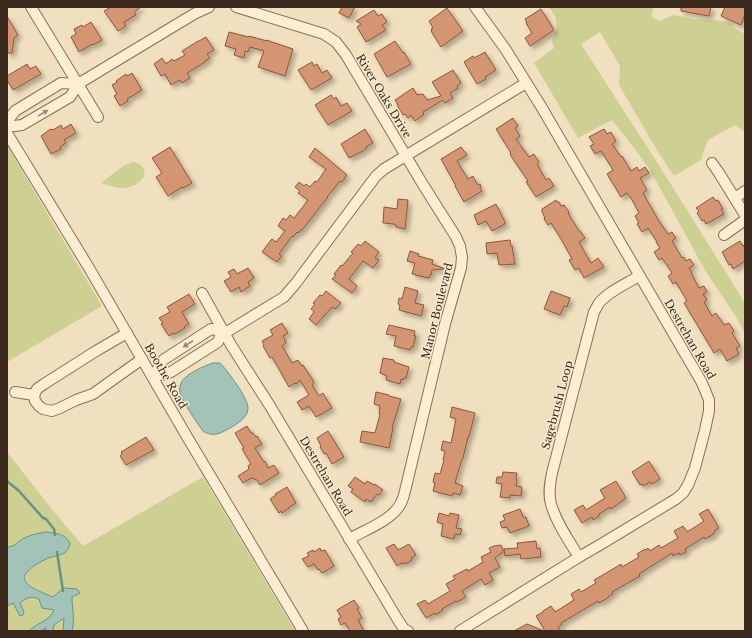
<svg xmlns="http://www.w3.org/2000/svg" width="752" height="638" viewBox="0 0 752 638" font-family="'Libre Baskerville',serif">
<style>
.green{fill:#cdd092}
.water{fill:#a3c3b8;stroke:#699285}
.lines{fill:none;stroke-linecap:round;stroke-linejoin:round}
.stream{stroke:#699285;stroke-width:2.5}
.building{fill:#d39572;stroke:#8d563a;filter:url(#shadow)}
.minor-casing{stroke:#8c6f56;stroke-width:12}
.minor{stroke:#fcedd3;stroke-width:10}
.oneway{fill:#9b8b78}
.labels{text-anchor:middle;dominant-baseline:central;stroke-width:3;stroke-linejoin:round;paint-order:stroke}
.street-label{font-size:11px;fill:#3a291c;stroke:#f8eacf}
</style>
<defs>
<filter id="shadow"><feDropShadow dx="3.5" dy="3.5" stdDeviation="2" flood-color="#0004"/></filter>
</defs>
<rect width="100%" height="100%" fill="#f1e0bf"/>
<g class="green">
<polygon points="549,7 654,7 651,16 659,21 674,15 693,19 714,20 731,23 736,29 745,34 745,132 735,125 708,140 701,160 674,176 658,152 619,85 620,66 600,32 581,44 667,178 745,303 745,334 737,318 706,272 650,170 632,145 612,120 578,138 534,63 554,48 552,40 557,27 555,16"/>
<polygon points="7,145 102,306 7,362"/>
<path d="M132 162C139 162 147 168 144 176 141 183 130 188 123 188 116 188 108 185 101 183L123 166Z"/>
<polygon points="7,452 51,508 83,546 203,477 295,631 7,631"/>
</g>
<g class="water">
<path d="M213 363H220C227 370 249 399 248 409 247 418 237 424 230 428 224 431 217 436 210 434 209 434 204 432 204 432 199 427 182 400 180 393 179 389 180 385 182 381 188 373 204 366 213 363Z"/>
<path d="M47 532C59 534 63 533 70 543 69 548 68 551 64 553 58 557 51 556 46 559 9 578 25 586 53 597L64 588 77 589 80 593 72 597C72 609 75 619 72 631H63L64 618 54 625 53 631H45L46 628 41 631H29C36 623 50 621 54 610L42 608 39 599C33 596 26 597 20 603L24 612 23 615 20 616 13 603 7 606V547C17 546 14 544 21 540 29 535 38 533 47 532Z"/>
</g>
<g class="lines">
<g class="stream">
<polyline points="7,481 19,491 43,518 46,519 54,529 55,535"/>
<polyline points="57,552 63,591"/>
</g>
</g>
<g class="building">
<polygon points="111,7 141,7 134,12 136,15 124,22 126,26 118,31 104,11"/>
<polygon points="342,7 355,7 349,18 339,13"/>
<polygon points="681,7 711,7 709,16 681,11"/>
<polygon points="725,7 745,7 745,14 741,25 721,16"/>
<polygon points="447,8 463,31 441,47 431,31 432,30 431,29 433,28 429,21"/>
<polygon points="541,9 554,30 530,46 525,38 532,33 526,23 527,23 525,19"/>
<polygon points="374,10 378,16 382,14 387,22 382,25 386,30 366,42 357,27 361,24 356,21"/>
<polygon points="7,16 18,35 14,38 12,53 7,53"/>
<polygon points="91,22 102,40 93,45 92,44 79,52 71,37 76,34 74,29 82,25 83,27"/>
<polygon points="229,32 249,37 249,36 267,41 267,40 272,42 293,49 285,76 258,67 264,51 250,47 248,52 245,51 244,58 234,55 236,49 225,46"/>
<polygon points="206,37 214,50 207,54 210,58 205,61 205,62 187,73 190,78 182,83 180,80 171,85 165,74 161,76 154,64 162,58 166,64 172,59 174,61 185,55 182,51 198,41 199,41"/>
<polygon points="395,41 403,53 404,52 411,64 387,77 374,54"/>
<polygon points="485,52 496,70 485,77 486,79 477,84 464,62 473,56 474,58"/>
<polygon points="312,62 314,66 317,64 322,73 327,70 332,78 311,90 298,70"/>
<polygon points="27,64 30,69 36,66 41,74 13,90 7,80 7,76"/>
<polygon points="453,70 461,83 457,86 458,88 450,93 453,98 445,103 443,100 423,112 424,114 415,121 411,115 408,118 405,114 403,115 397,105 398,105 395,100 413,88 417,95 423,94 427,100 441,96 432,82"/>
<polygon points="132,73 142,90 127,99 128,101 120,106 114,96 117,94 112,85 117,82 116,81 126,74 127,76"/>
<polygon points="331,95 334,99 336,97 341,106 347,103 352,111 328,125 315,105"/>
<polygon points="513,118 518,126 515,128 520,136 516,139 529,157 534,154 539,162 537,164 546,180 549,178 554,186 536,197 526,182 528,181 513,159 510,154 511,153 496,129"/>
<polygon points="71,124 76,133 64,140 66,143 60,147 61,149 51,154 41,136 49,130 52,129 53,130 61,125 63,129"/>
<polygon points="365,129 373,143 366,147 367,148 363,151 349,158 341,144"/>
<polygon points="604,129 607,134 611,132 616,141 612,144 621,157 622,156 631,171 637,167 639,171 645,167 649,173 640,178 647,190 643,193 659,221 668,234 672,232 676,238 672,241 682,258 684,257 686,261 690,259 694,265 689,268 692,272 691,273 699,288 704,286 707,292 703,294 707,300 704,302 712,316 716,313 724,325 729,323 734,331 732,333 740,346 736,348 739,354 727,361 720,349 714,353 684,303 687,301 676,282 673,284 668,276 672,273 662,258 659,260 654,252 660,248 656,242 657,242 648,228 642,232 637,224 639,223 635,216 639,213 631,198 627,193 621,197 607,174 613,170 610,165 601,151 595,154 590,146 594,144 589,137"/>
<polygon points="170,147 192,183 183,188 182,187 168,196 156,177 162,173 152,158"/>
<polygon points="461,147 467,155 457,161 468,179 473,176 477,184 481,185 480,188 482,191 464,202 455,186 456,186 441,159"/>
<polygon points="315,148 347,175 342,182 340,181 327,197 328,197 302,230 301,230 298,233 297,232 293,237 292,236 279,254 282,256 277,262 262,252 271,240 272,239 276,242 285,231 278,226 283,218 286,220 290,215 294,218 308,200 298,193 300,191 295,187 299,182 304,186 306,184 310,187 315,181 317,182 326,169 309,157"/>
<polygon points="713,197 716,201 718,200 723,209 721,209 724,214 706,224 704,220 702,221 697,213 699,211 696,208"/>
<polygon points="398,199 408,200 405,229 396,227 396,225 394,224 383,223 384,207 397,209"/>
<polygon points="556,200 557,202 559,202 561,206 564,205 569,212 568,213 579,231 580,231 585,238 579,242 591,263 598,258 604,267 584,278 579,268 575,270 569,260 572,259 561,239 551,223 548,225 544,219 545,218 542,212 542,209"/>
<polygon points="496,204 505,222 505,224 492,231 486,221 478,225 474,215"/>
<polygon points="510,240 511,246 512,246 515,264 499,265 497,253 487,254 486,243"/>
<polygon points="365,241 379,252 375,258 379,260 373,268 363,261 349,279 357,286 352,293 332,279 336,275 334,274 341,265 342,266 353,253 351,252 358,244 361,246"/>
<polygon points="740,241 743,246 745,244 745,261 733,269 731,264 729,265 722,252"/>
<polygon points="410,251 419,254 418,256 433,260 432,264 446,269 432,270 431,275 430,275 429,278 415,275 415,274 412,274 415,263 407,261"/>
<polygon points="248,268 254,278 248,282 250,286 241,292 239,287 231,292 224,281 231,277 228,272 234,269 237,274"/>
<polygon points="405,287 418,291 415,303 424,305 421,316 399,310 400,305 398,304 399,298 402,299"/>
<polygon points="326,291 341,303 335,309 332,307 316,325 309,319 314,312 311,309 315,304 313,303 320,295 322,296"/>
<polygon points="551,291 570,298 567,307 564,306 560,315 544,309"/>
<polygon points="189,294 195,304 182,312 189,324 184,327 185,328 175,334 174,333 169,336 161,324 163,323 159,318 170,312 167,307"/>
<polygon points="282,323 288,333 283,336 286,343 282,346 292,363 298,360 302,366 303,365 314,382 312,385 319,396 323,393 332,408 316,417 309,406 302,410 297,402 309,395 300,380 296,384 295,383 289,387 272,357 270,358 263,346 264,345 262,341 273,335 270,330"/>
<polygon points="389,325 415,331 414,336 416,336 413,347 411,347 410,350 394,346 396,336 386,334"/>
<polygon points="383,358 394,360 394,362 409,367 406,378 404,378 403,380 401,379 400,384 386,380 387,376 380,373"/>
<polygon points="376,392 389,395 389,396 401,399 392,428 393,428 389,448 360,442 362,431 375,433 380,414 379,414 380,406 374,404"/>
<polygon points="452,407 475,413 469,437 468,437 463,458 462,459 455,483 463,486 460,495 453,493 452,496 433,491 435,483 433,482 435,473 440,474 444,460 443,460 445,451 441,450 443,441 451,443 456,419 450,417"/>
<polygon points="247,426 251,433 253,433 256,437 257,436 262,444 255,448 264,462 265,461 268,468 274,465 279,473 260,485 257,480 251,478 243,483 238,476 249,469 248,466 251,464 242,449 244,448 235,433"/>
<polygon points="328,431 344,457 332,464 326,453 324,454 320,447 321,446 317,438"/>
<polygon points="146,437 154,450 126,465 120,456 122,454 121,452"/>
<polygon points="649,461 660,479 652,484 650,482 643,486 642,484 640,485 632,472"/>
<polygon points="503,472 517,473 516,479 517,480 516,486 522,487 521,496 510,495 510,498 500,497 502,484 496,483 497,477 502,477"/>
<polygon points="355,477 365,484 367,481 374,485 375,484 383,490 379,495 377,494 371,502 366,499 365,502 351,492 353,489 348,486"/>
<polygon points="616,481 626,498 611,509 610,507 599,514 599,516 593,520 592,517 582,523 574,510 583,505 586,510 605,498 600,490"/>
<polygon points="287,487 296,503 289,507 289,508 282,513 281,511 279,513 270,499 276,495 275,494"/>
<polygon points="520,509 524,518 526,517 529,526 510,533 507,527 502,528 500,522 505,520 503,515"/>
<polygon points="708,509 719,528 714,531 714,534 705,539 704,537 685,549 686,552 680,555 679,553 673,556 672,553 639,574 640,576 612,592 613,594 609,596 609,597 599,603 598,601 561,623 562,624 558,627 560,631 545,631 536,616 543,612 543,611 551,606 555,612 574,600 571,594 579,589 581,592 596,583 594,580 613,569 621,564 622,567 639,557 637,554 645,549 646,550 648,548 650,551 659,545 661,548 678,538 674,531 683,526 687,532 698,525 704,521 699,514"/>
<polygon points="439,513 449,516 450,513 459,515 456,528 462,529 460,535 455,534 454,539 441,536 443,524 437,522"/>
<polygon points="536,541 537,549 540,548 541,557 521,559 520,554 505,556 504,549 518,548 517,543"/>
<polygon points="394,544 398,550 409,544 416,555 411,558 412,560 406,564 405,562 402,564 401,563 397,566 386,548"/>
<polygon points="501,545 503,549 503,552 495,558 500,567 489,573 493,580 485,585 481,579 462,591 466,597 457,602 456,601 442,609 443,610 436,615 435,613 426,618 417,604 425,600 428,604 450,591 446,584 455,579 453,576 467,569 468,571 483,562 481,557 491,552 489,548 494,546"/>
<polygon points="320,548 321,551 325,550 334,566 322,573 319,569 318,570 314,564 308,567 302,559 309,556 307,553 313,550 314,552"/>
<polygon points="354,600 359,608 357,609 362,618 358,620 364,631 350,631 345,623 341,625 338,619 341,617 337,610"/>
<polygon points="527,624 544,631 514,631"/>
</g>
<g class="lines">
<defs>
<g id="minor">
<polyline points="31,7 98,117"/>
<path d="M236 7 324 34 336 42 346 55 422 183 456 237 460 246 462 257 461 268 445 324 405 491C404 495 403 499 401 503 393 520 365 530 349 539"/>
<polyline points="7,122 15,111 61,83 78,84"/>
<polyline points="7,127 22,125 70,97 78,84 194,14 209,7"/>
<polyline points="7,133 89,268 186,435 303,631"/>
<polyline points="712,163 719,173 745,215"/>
<polyline points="735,198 745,191"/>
<polyline points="724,235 745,220"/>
<polyline points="202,293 231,345 270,406 398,620 404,629 408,631"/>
<polyline points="153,377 163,360 211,329 222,331 225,333 284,297 296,283 376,176 384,169 526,83"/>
<polyline points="153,377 171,372 218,342 222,331"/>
<polyline points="15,392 34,395 37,389 44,384 96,351 127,333"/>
<polyline points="34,395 35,401 39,406 43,409 52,411 60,408 76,400 93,394 142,359"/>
<path d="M579 557C569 541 556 522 551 504 548 494 550 483 552 473L594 312C596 309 597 306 599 303 609 291 626 284 639 276"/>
<polyline points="460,631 579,557 598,546 676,499 683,493 688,485 695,468 705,430 709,411 709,400 705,390 701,381 542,108 506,50 475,7"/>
</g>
</defs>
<use href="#minor" class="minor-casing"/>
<use href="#minor" class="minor"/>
</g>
<defs><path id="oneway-solid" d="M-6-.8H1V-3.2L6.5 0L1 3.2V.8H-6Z"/></defs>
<g class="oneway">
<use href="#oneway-solid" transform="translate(43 113) rotate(-31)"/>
<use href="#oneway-solid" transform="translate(188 344) rotate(147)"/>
</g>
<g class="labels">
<g class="street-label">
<text transform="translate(384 96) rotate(59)">River Oaks Drive</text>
<text transform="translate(437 311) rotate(-76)">Manor Boulevard</text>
<text transform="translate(690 339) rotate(60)">Destrehan Road</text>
<text transform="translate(166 376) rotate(60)">Boothe Road</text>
<text transform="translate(557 405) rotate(-75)">Sagebrush Loop</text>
<text transform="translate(326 476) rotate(59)">Destrehan Road</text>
</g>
</g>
<rect width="752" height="638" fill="none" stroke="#3a291c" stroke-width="16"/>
</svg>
